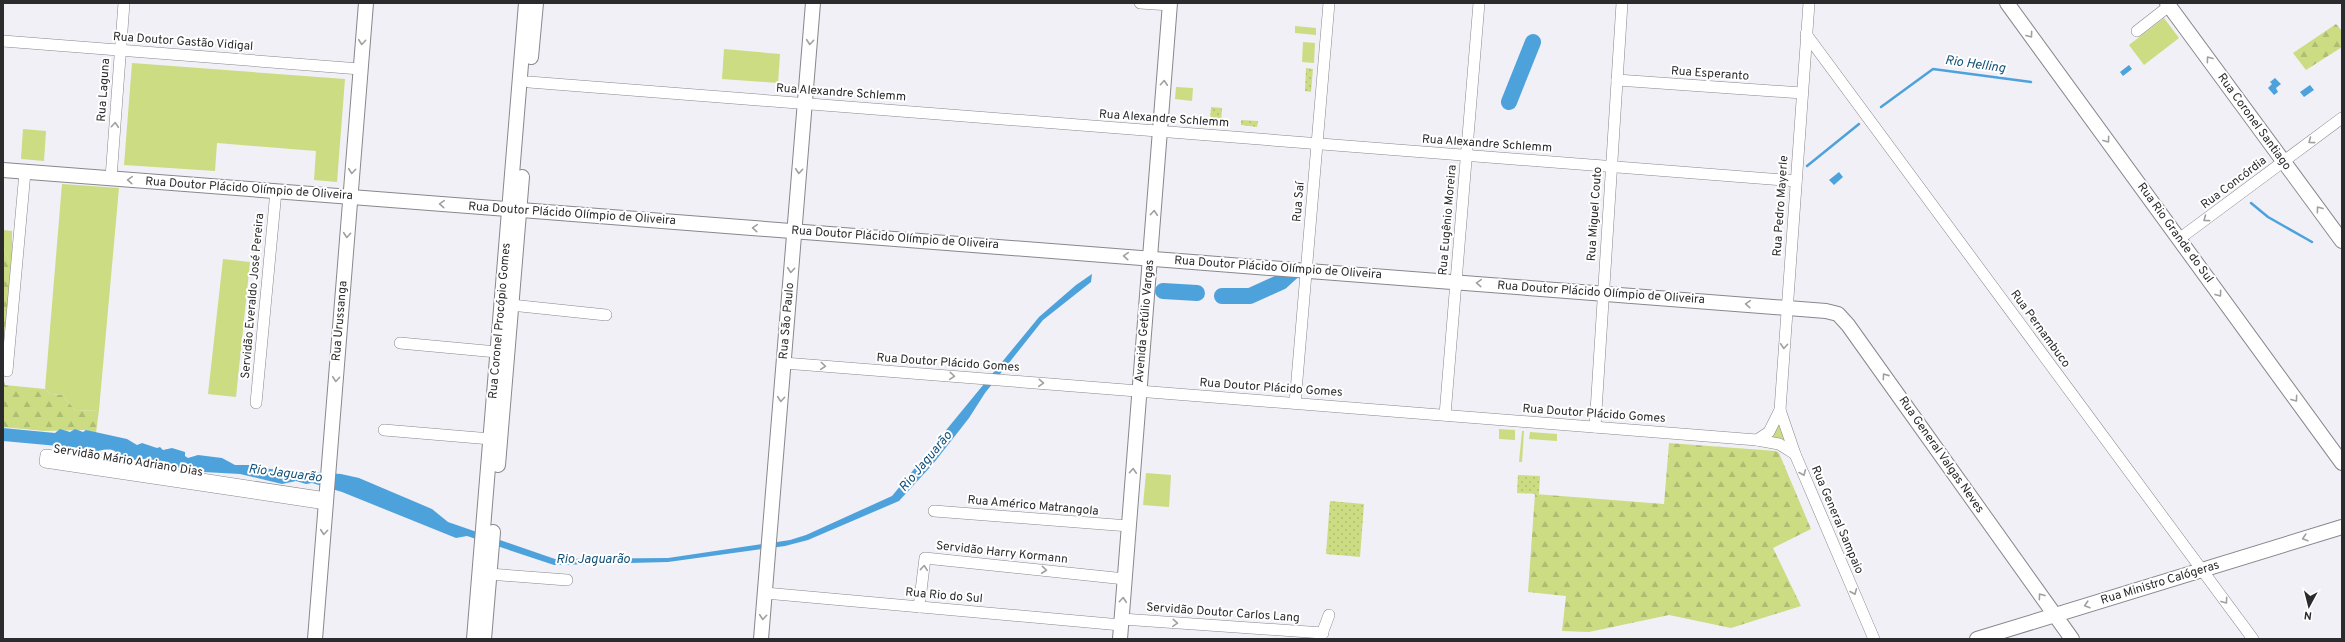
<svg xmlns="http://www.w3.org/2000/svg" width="2345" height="642" viewBox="0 0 2345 642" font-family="Overpass,sans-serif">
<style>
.grass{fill:#cbdc83}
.forest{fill:url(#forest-firs)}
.garden{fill:url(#garden-dots)}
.water{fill:#4ea2dc}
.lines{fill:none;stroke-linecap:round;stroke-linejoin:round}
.stream{stroke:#4ea2dc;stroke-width:2.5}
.river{stroke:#4ea2dc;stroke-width:16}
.minor-casing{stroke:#88878c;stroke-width:12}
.major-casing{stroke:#88878c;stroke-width:16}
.minor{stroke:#fff;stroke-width:11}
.major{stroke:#fff;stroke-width:14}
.oneway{stroke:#a0a0a0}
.labels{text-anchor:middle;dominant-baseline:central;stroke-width:4;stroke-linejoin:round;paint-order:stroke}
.street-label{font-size:12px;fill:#2b2b2d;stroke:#fff}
.water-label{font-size:13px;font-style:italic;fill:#115178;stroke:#fff}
</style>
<defs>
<pattern id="forest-firs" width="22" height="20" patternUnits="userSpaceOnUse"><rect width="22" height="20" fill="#cbdc83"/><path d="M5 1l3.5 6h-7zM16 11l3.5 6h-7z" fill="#aebd71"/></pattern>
<pattern id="garden-dots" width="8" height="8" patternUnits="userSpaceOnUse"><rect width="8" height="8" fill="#cbdc83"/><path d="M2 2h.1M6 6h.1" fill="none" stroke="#aebd71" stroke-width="1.8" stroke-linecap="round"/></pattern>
</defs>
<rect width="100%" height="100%" fill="#f1f0f6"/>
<g class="grass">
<polygon points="2164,18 2179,38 2144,65 2129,45"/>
<polygon points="1295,26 1316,28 1316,35 1295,33"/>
<polygon points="1303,42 1315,43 1314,63 1302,62"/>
<polygon points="724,49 780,54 778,83 722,79"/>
<polygon points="132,63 345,79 337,182 314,180 316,151 217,143 215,171 124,165"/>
<polygon points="1176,87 1193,88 1192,101 1175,99"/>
<polygon points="23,129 46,131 44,161 21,159"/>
<polygon points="62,184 119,188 99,410 76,411 62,395 50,394 45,389"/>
<polygon points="3,230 12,231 12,270 3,245"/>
<polygon points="223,259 250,262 236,397 208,394"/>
<polygon points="1779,418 1790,447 1780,439 1771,437 1777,429"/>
<polygon points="1499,429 1515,430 1515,440 1499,439"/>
<polygon points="1522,431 1524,431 1522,462 1519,462"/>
<polygon points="1530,432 1557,434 1557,441 1529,439"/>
<polygon points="1146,473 1171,475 1169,507 1143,505"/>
</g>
<g class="forest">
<polygon points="2336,24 2342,31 2342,47 2306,70 2293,53"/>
<polygon points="3,245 12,270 3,343"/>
<polygon points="3,377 5,385 45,389 50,394 62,395 76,411 99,410 96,433 86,430 44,431 3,427"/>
<polygon points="1669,443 1776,451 1779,453 1811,529 1773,548 1801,606 1731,628 1669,615 1589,632 1562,631 1566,596 1528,592 1535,494 1664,504"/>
</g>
<g class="garden">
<polygon points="1306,68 1313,69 1311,92 1305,91"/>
<polygon points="1211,107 1222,108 1221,124 1210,123"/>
<polygon points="1241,120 1258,121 1257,127 1241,125"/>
<polygon points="1518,475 1540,476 1539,494 1517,493"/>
<polygon points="1330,501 1364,504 1360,557 1326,554"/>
</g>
<g class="water">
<polygon points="2129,65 2132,69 2123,76 2120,72"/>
<polygon points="2275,78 2281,84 2276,88 2278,92 2274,95 2268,88 2272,84 2270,82"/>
<polygon points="2310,85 2314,90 2304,97 2300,92"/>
<polygon points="1839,172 1843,177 1834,185 1829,180"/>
<path d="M1092 274 1091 282 1043 320 985 393 969 418 933 464 899 501 808 540 785 546 668 562 554 565 467 536 456 538 342 492 312 483 306 484 296 481 282 484 240 474 204 472 193 467 186 469 173 467 164 461 159 465C154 463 147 459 142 459 137 459 133 461 129 460 113 455 120 446 98 451L101 454 80 448 3 441V428L55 433 60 429 70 432 75 429 83 432 86 430 127 439 137 445 142 443 157 448 160 447 163 450 172 448 185 452V456L188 458 198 455 222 458 235 465H255L270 469 341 474 359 478 432 509 448 522 555 559 668 558 790 540 806 535 892 496 1039 317 1076 285Z"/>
</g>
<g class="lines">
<g class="stream">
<polyline points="1881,107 1933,69 2031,82"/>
<polyline points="1807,166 1859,124"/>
<polyline points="2251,203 2268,217 2312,242"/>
</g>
<g class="river">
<polyline points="1509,102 1533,42"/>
<polyline points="1163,291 1197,293"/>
<polyline points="1222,296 1250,296 1281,282 1293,271"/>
</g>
<defs>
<g id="minor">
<polyline points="1140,3 1170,5"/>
<polyline points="2137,31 2169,6"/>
<polyline points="1806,34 2253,639"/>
<polyline points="3,41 360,69"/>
<polyline points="1617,80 1802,93"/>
<polyline points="529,82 1796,181"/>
<polyline points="111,178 124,3"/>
<polyline points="2179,239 2342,118"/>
<polyline points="511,305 606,315"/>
<polyline points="400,343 497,352"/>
<polyline points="784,363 1757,440 1779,444 1795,454"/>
<polyline points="7,371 25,172"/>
<polyline points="256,403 276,191"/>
<polyline points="1295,403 1329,3"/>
<polyline points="1780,410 1795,454 1874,639"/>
<polyline points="1445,415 1479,3"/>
<polyline points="1595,427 1622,3"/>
<polyline points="384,430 491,439"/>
<polyline points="1757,440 1769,432 1780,410 1809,3"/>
<polyline points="326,504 45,462 46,455 326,498"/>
<polyline points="934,511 1129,526"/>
<polyline points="489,574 567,580"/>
<polyline points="765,593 1121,625"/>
<polyline points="919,607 925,558 1125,579"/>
<polyline points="1122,619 1323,633"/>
<polyline points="1320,639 1329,615"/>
</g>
<g id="major">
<polyline points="2007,3 2342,463"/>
<polyline points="2167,3 2342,241"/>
<polyline points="531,57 536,3"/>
<polyline points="3,170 1826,311 1838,314 1848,325 2072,639"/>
<polyline points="498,465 522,177"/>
<polyline points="315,639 366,3"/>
<polyline points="474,639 526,3"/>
<polyline points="484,639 493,532"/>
<polyline points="761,639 813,3"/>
<polyline points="1120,639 1170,3"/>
<polyline points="1977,639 2342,527"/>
</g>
</defs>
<use href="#minor" class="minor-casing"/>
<use href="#major" class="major-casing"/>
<use href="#minor" class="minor"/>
<use href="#major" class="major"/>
</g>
<defs><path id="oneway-chevron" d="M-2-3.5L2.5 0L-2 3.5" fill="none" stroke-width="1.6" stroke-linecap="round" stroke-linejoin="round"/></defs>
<g class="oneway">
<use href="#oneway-chevron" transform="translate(2030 35) rotate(54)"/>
<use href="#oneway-chevron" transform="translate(362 42) rotate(95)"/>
<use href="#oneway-chevron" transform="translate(810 42) rotate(95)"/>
<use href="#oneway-chevron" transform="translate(2209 59) rotate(-126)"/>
<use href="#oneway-chevron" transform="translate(1164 83) rotate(-86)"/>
<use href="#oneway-chevron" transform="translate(115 125) rotate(-86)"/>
<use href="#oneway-chevron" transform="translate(2107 140) rotate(54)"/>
<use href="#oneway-chevron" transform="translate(2311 141) rotate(143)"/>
<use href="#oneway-chevron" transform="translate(352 171) rotate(95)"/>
<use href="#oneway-chevron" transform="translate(799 171) rotate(95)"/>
<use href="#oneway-chevron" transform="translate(130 180) rotate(-176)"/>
<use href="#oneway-chevron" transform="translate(442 204) rotate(-176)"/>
<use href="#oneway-chevron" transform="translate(2319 209) rotate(-126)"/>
<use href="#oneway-chevron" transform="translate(1154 213) rotate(-86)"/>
<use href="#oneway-chevron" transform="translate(2206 219) rotate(143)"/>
<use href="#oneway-chevron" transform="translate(755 228) rotate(-176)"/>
<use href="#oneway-chevron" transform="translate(347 235) rotate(95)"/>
<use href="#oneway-chevron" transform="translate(1126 256) rotate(-176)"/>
<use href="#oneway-chevron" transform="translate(791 270) rotate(95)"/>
<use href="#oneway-chevron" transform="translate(1479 283) rotate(-176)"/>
<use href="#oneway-chevron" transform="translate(2219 294) rotate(54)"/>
<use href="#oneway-chevron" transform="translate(1748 304) rotate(-176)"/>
<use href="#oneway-chevron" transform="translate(1784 346) rotate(94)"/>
<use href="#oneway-chevron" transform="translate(823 366) rotate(5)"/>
<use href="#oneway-chevron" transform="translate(952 376) rotate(5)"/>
<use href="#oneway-chevron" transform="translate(1885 376) rotate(-125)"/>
<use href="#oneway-chevron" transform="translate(336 379) rotate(95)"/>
<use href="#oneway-chevron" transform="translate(1041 383) rotate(4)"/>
<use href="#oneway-chevron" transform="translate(781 399) rotate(95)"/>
<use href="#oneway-chevron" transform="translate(2295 399) rotate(54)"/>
<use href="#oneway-chevron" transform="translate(1133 471) rotate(-86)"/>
<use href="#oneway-chevron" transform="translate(1803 473) rotate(67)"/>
<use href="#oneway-chevron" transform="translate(324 532) rotate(95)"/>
<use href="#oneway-chevron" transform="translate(2305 538) rotate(163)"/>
<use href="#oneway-chevron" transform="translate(924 568) rotate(-84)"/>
<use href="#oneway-chevron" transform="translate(1044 570) rotate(6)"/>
<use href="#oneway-chevron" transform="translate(1854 592) rotate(67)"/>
<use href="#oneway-chevron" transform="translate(2041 596) rotate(-126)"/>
<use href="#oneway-chevron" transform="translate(1123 600) rotate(-85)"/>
<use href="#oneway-chevron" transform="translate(2225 601) rotate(54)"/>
<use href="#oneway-chevron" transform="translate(2087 605) rotate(163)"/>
<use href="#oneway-chevron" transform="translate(763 617) rotate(95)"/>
<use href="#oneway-chevron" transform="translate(1175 623) rotate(4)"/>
</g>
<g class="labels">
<g class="street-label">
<text transform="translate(183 42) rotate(4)">Rua Doutor Gastão Vidigal</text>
<text transform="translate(1710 74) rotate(4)">Rua Esperanto</text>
<text transform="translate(104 90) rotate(-86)">Rua Laguna</text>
<text transform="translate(841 93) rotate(4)">Rua Alexandre Schlemm</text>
<text transform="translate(1164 119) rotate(4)">Rua Alexandre Schlemm</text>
<text transform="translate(2254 122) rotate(54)">Rua Coronel Santiago</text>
<text transform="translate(1487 144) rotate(4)">Rua Alexandre Schlemm</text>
<text transform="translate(2234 183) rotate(-37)">Rua Concórdia</text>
<text transform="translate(249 189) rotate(4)">Rua Doutor Plácido Olímpio de Oliveira</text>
<text transform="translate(1299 202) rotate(-85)">Rua Saí</text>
<text transform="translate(1781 206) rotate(-86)">Rua Pedro Mayerle</text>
<text transform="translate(572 214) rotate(4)">Rua Doutor Plácido Olímpio de Oliveira</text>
<text transform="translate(1595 214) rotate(-86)">Rua Miguel Couto</text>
<text transform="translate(1448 220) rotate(-85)">Rua Eugênio Moreira</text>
<text transform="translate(2175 233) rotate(54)">Rua Rio Grande do Sul</text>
<text transform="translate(895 238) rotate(4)">Rua Doutor Plácido Olímpio de Oliveira</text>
<text transform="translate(1278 268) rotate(4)">Rua Doutor Plácido Olímpio de Oliveira</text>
<text transform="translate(1601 293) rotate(4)">Rua Doutor Plácido Olímpio de Oliveira</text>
<text transform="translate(253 296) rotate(-85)">Servidão Everaldo José Pereira</text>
<text transform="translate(340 321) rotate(-85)">Rua Urussanga</text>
<text transform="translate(500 321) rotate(-85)">Rua Coronel Procópio Gomes</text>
<text transform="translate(787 321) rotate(-85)">Rua São Paulo</text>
<text transform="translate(1145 321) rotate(-85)">Avenida Getúlio Vargas</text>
<text transform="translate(2040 329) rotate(54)">Rua Pernambuco</text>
<text transform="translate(948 363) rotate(4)">Rua Doutor Plácido Gomes</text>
<text transform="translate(1271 388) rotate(4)">Rua Doutor Plácido Gomes</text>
<text transform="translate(1594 414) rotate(4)">Rua Doutor Plácido Gomes</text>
<text transform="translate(1941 455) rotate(55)">Rua General Valgas Neves</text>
<text transform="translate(128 461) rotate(9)">Servidão Mário Adriano Dias</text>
<text transform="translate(1033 506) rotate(5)">Rua Américo Matrangola</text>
<text transform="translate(1837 520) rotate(67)">Rua General Sampaio</text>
<text transform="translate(1002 553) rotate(6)">Servidão Harry Kormann</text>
<text transform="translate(2160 583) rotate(-17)">Rua Ministro Calógeras</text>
<text transform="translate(944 596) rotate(5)">Rua Rio do Sul</text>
<text transform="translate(1223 613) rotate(4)">Servidão Doutor Carlos Lang</text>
</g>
<g class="water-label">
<text transform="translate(1975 65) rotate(8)">Rio Helling</text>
<text transform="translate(926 462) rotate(-50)">Rio Jaguarão</text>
<text transform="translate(285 474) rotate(7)">Rio Jaguarão</text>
<text x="593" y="560">Rio Jaguarão</text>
</g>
</g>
<rect width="2345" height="642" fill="none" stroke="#2b2b2d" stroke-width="8"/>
<g transform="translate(2309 606) rotate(187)" stroke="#ffffff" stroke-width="3" paint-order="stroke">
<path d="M0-3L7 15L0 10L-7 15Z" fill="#2b2b2d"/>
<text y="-6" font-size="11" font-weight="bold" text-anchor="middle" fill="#2b2b2d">N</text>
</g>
</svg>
